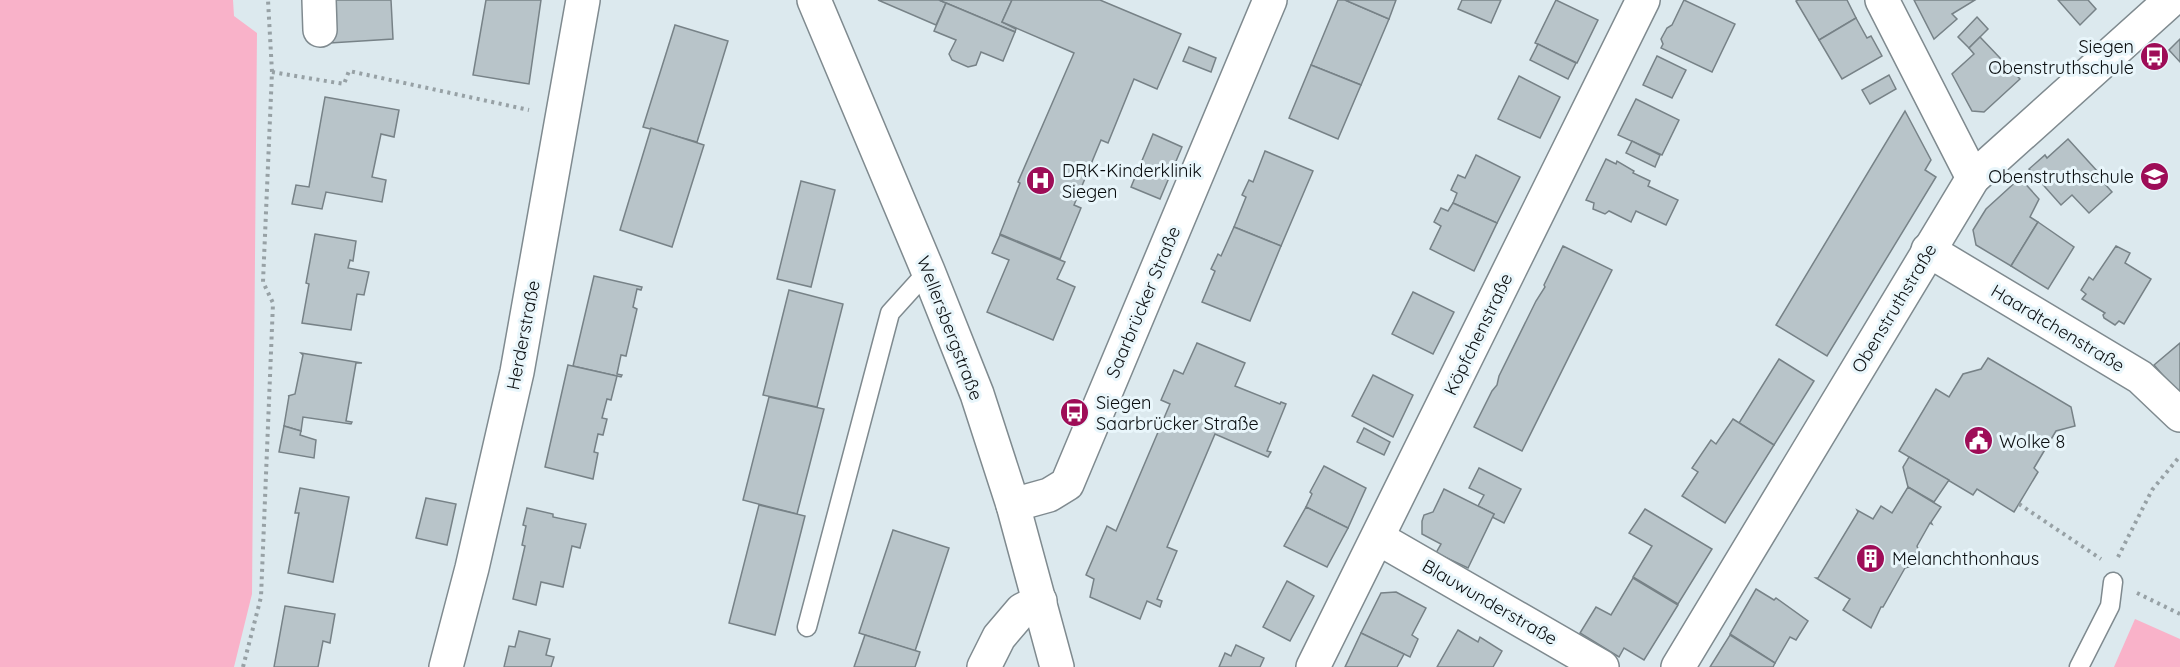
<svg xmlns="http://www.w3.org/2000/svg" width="2180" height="667" viewBox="0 0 2180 667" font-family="Quicksand,sans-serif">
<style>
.green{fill:#f9b2c9}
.building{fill:#b8c4c9;stroke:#778287;stroke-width:1.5}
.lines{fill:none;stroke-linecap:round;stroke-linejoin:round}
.service-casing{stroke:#7f8a8f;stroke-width:21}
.minor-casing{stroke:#7f8a8f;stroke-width:36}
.tertiary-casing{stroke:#7f8a8f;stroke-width:36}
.path{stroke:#97a1a5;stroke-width:4;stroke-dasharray:3 4.5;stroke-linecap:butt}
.service{stroke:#fff;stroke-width:18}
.minor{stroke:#fff;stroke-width:33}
.tertiary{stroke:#fff;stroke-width:33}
.labels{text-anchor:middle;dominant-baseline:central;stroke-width:6;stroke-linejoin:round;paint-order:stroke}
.poi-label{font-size:18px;fill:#0a0e10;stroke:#e9f6fb;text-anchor:start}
.street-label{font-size:18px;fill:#0a0e10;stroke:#e9f6fb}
</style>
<rect width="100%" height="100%" fill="#dce9ee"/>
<g class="green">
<polygon points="0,0 233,0 234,16 257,33 252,594 234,667 0,667"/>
<polygon points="2135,619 2180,639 2180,667 2114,667"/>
</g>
<g class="building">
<polygon points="328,0 391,0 393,39 330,43"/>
<polygon points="486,0 541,0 529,84 473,75"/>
<polygon points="878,0 939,0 946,3 936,25"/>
<polygon points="939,0 1012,0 1002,22 1016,29 1015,32"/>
<polygon points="1012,0 1100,0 1181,34 1157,89 1134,79 1108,143 1101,140 1074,205 1081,208 1060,259 1000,234 1020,183 1018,182 1074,53 1002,22"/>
<polygon points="1338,0 1345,0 1389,19 1361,85 1311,65"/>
<polygon points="1345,0 1396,0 1389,19"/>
<polygon points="1462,0 1501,0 1491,23 1458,9"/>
<polygon points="1556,0 1598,20 1577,63 1535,43"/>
<polygon points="1684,0 1735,24 1712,72 1661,48 1663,44 1661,39 1667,28 1672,25"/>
<polygon points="1798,0 1847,0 1856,18 1819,40 1796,1"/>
<polygon points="1914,0 1975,0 1952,14 1957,19 1934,39"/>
<polygon points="2058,0 2088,0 2096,9 2080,25"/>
<polygon points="946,3 1015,32 1003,61 981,52 976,65 968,67 952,60 949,54 956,40 934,31"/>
<polygon points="1977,17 1988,29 1969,48 1958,37"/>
<polygon points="1856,18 1867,38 1871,36 1882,56 1842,79 1819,40"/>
<polygon points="675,25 728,41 697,142 643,127"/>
<polygon points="1980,37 2020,79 1984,112 1972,111 1952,74 1974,54 1969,48"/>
<polygon points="2180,39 2180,62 2169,50"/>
<polygon points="1538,44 1576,63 1568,79 1530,60"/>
<polygon points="1189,47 1216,58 1211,72 1183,61"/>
<polygon points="1657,56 1686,70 1672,98 1643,85"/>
<polygon points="1311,65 1361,85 1338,139 1289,118"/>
<polygon points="1889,75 1896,89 1870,104 1862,90"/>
<polygon points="1519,76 1560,97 1540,138 1498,119"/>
<polygon points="325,97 399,110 394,137 381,134 372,177 386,180 382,202 326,192 322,209 292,204 296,185 309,187"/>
<polygon points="1636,99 1679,120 1662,155 1618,135"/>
<polygon points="1905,111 1931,160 1925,170 1936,177 1827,356 1776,325"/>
<polygon points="651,128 704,145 672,247 620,230"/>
<polygon points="1153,134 1182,147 1160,199 1131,187"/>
<polygon points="2068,139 2098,172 2096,174 2112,192 2089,213 2072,195 2061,205 2029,169 2045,155 2047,158"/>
<polygon points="1632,141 1660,155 1655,167 1626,153"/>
<polygon points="1265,151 1313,171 1281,246 1234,227 1246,197 1242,195 1249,180 1253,182"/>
<polygon points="1476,155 1520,177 1497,223 1453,203 1457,193 1451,190 1458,175 1465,178"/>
<polygon points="1606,159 1616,164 1617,161 1634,171 1633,173 1650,181 1648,186 1678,200 1666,225 1636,211 1631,222 1609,211 1605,214 1593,209 1594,203 1586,200"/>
<polygon points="2020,178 2039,199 2030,217 2038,222 2011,266 1976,245 1973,230 1986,209"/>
<polygon points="801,181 835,190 811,287 777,279"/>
<polygon points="1453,203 1497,223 1474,271 1430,249 1441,226 1434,222 1441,208 1448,211"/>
<polygon points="2038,222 2074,247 2048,289 2011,266"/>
<polygon points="1234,227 1281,246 1250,321 1202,302 1215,271 1211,269 1218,254 1221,256"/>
<polygon points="315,234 356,241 353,261 350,260 348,268 369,272 364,295 357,294 351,330 302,323 309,284 306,283"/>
<polygon points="1000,235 1065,262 1057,279 1075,287 1053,340 987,312 1009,260 992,253"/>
<polygon points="1563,246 1612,270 1522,451 1474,427 1492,391 1497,385 1499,376 1536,301 1545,287 1544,285"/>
<polygon points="2116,246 2130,253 2125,263 2151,279 2124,324 2119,321 2115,325 2104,318 2103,315 2105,313 2082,299 2086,294 2081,290 2089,277 2093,280"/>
<polygon points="594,276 642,287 641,290 637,289 633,307 637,309 626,356 621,355 617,374 622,375 621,377 573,366"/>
<polygon points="789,290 843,304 817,407 763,395"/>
<polygon points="1413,292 1454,312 1433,354 1392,334"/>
<polygon points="1197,343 1245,363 1235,386 1280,404 1281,402 1286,404 1267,451 1271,452 1268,457 1215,434 1167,547 1177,551 1157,599 1162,601 1160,607 1147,601 1140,619 1090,597 1094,579 1086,575 1107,526 1116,531 1170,404 1161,400 1174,370 1183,374"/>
<polygon points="2180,343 2180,395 2154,365"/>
<polygon points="301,353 362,363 356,363 346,421 352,422 351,424 303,417 301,431 284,426 289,396 288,396 295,394 303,355"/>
<polygon points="1988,358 2071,407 2075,426 2056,431 2034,468 2038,472 2014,512 1977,489 1973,495 1899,451 1936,389 1949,397 1963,374 1981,369"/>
<polygon points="1779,359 1814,381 1774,445 1739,423"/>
<polygon points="568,365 617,376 611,400 607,399 602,418 607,419 603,435 598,434 594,452 598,453 593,479 545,467"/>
<polygon points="1373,375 1413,395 1393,437 1352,416"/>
<polygon points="769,397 824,409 797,514 743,500"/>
<polygon points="1733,419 1774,445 1725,523 1682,496 1698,472 1692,468 1711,440 1716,444"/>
<polygon points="284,426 301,431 300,435 316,440 314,458 279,452"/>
<polygon points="1364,428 1390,442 1384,455 1357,442"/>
<polygon points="1909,457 1949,480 1934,502 1908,487 1903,467"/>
<polygon points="1324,466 1366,488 1348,528 1306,507 1312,494 1310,492"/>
<polygon points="1479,468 1521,489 1504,523 1492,517 1494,514 1478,506 1484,495 1469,488"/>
<polygon points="1908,487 1941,507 1931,522 1932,524 1930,523 1917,546 1918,549 1906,566 1908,567 1905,568 1883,607 1881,607 1871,628 1843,610 1850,599 1816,578 1818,578 1858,512 1857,510 1873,519 1881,506 1892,513"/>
<polygon points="300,488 349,497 333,582 288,573 299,513 295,513"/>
<polygon points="1444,489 1494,514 1468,568 1436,553 1441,544 1422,534 1422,521 1424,515 1433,512"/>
<polygon points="426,498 456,504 447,545 416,538"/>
<polygon points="759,505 805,516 775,635 729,623"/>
<polygon points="1306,507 1348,528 1327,567 1284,546"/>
<polygon points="527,508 553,514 553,517 586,524 580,548 572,546 563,587 541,582 536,605 513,599 525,546 522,545 526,526 523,525"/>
<polygon points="1645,509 1712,549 1678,604 1633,577 1652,546 1629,533"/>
<polygon points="893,530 949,548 915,651 859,633"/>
<polygon points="1633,578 1678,605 1644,660 1624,648 1619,657 1580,633 1596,607 1611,615"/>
<polygon points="1287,581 1314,596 1290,641 1263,627"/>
<polygon points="1756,589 1774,600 1776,598 1808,621 1796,640 1790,637 1775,663 1730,634"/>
<polygon points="1396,592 1426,608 1412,635 1418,639 1410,657 1361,633 1381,593"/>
<polygon points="285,606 335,614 330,643 323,641 318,667 274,667"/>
<polygon points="1458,630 1478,642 1480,637 1502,651 1493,667 1437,667"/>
<polygon points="519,631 550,639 546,655 554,657 551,667 504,667 509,646 515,647"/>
<polygon points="1361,633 1404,654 1397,667 1345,667"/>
<polygon points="865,635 920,652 915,667 854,667"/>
<polygon points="1730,635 1775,663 1773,667 1710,667"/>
<polygon points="1236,645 1264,658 1260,667 1219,667 1225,653 1231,656"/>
</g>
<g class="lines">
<defs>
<g id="service">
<polyline points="807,627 890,313 928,271"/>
<polyline points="2079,667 2110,606 2113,582"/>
</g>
<g id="minor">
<polyline points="319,0 320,30"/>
<polyline points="1882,0 1973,178"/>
<polyline points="1928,250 2140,377 2180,415"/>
<polyline points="1013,505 1049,495 1067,484 1270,0"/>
<polyline points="1378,538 1602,667"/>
<polyline points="446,667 472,568 517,372 583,0"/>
<polyline points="984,667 999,637 1022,610 1040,601"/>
<polyline points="1313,667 1643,0"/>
<polyline points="1678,667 1973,178 2171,0"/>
</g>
<polyline id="tertiary" points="814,0 928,271 977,394 1013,505 1057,667"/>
</defs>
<use href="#service" class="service-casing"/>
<use href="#minor" class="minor-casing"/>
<use href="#tertiary" class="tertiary-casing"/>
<g class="path">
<polyline points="272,72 344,84 349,71 529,110"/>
<polyline points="2019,504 2101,559"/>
<polyline points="2118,557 2152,490 2180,456"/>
<polyline points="2137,593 2180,614"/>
<polyline points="243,667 261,597 273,303 263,282 272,72 268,0"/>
</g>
<use href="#service" class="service"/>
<use href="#minor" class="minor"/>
<use href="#tertiary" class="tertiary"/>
</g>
<defs>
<symbol id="bus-disc" viewBox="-11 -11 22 22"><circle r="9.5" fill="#9e0d57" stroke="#e9f6fb"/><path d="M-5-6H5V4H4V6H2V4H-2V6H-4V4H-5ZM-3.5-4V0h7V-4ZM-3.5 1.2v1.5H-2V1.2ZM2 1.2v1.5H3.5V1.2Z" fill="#fff"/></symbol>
<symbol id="school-disc" viewBox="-11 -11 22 22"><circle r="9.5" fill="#9e0d57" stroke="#e9f6fb"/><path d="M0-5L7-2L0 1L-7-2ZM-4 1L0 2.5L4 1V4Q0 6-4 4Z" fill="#fff"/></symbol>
<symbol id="hospital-disc" viewBox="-11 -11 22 22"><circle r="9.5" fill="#9e0d57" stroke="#e9f6fb"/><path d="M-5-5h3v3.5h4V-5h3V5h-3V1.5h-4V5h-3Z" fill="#fff"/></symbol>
<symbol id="civic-disc" viewBox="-11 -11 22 22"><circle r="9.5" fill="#9e0d57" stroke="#e9f6fb"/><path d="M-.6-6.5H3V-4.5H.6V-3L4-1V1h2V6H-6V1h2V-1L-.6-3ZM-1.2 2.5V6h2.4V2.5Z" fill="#fff"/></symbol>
<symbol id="building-disc" viewBox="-11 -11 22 22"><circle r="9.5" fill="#9e0d57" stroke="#e9f6fb"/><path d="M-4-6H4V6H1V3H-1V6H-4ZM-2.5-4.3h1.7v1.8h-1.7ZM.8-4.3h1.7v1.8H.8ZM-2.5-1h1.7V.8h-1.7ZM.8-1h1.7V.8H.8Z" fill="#fff"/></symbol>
</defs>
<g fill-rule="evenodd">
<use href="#bus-disc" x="2138" y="40" width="33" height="33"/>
<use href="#school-disc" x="2138" y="160" width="33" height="33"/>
<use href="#hospital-disc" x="1024" y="164" width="33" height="33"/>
<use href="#bus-disc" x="1058" y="396" width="33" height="33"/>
<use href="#civic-disc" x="1962" y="424" width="33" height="33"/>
<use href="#building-disc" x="1854" y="542" width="33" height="33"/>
</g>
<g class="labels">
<g class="poi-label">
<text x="2134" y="46" text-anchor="end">Siegen<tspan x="2134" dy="21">Obenstruthschule</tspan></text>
<text x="1062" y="170">DRK-Kinderklinik<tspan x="1062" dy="21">Siegen</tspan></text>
<text x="2134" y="176" text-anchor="end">Obenstruthschule</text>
<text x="1096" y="402">Siegen<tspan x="1096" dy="21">Saarbrücker Straße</tspan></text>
<text x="1999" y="441">Wolke 8</text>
<text x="1892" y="558">Melanchthonhaus</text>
</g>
<g class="street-label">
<text transform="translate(1143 302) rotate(-67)">Saarbrücker Straße</text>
<text transform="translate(1894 308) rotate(-59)">Obenstruthstraße</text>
<text transform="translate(950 328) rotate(69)">Wellersbergstraße</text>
<text transform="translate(2058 328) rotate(31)">Haardtchenstraße</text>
<text transform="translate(1478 334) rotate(-64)">Köpfchenstraße</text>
<text transform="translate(523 335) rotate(-79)">Herderstraße</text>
<text transform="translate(1490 602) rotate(30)">Blauwunderstraße</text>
</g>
</g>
</svg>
